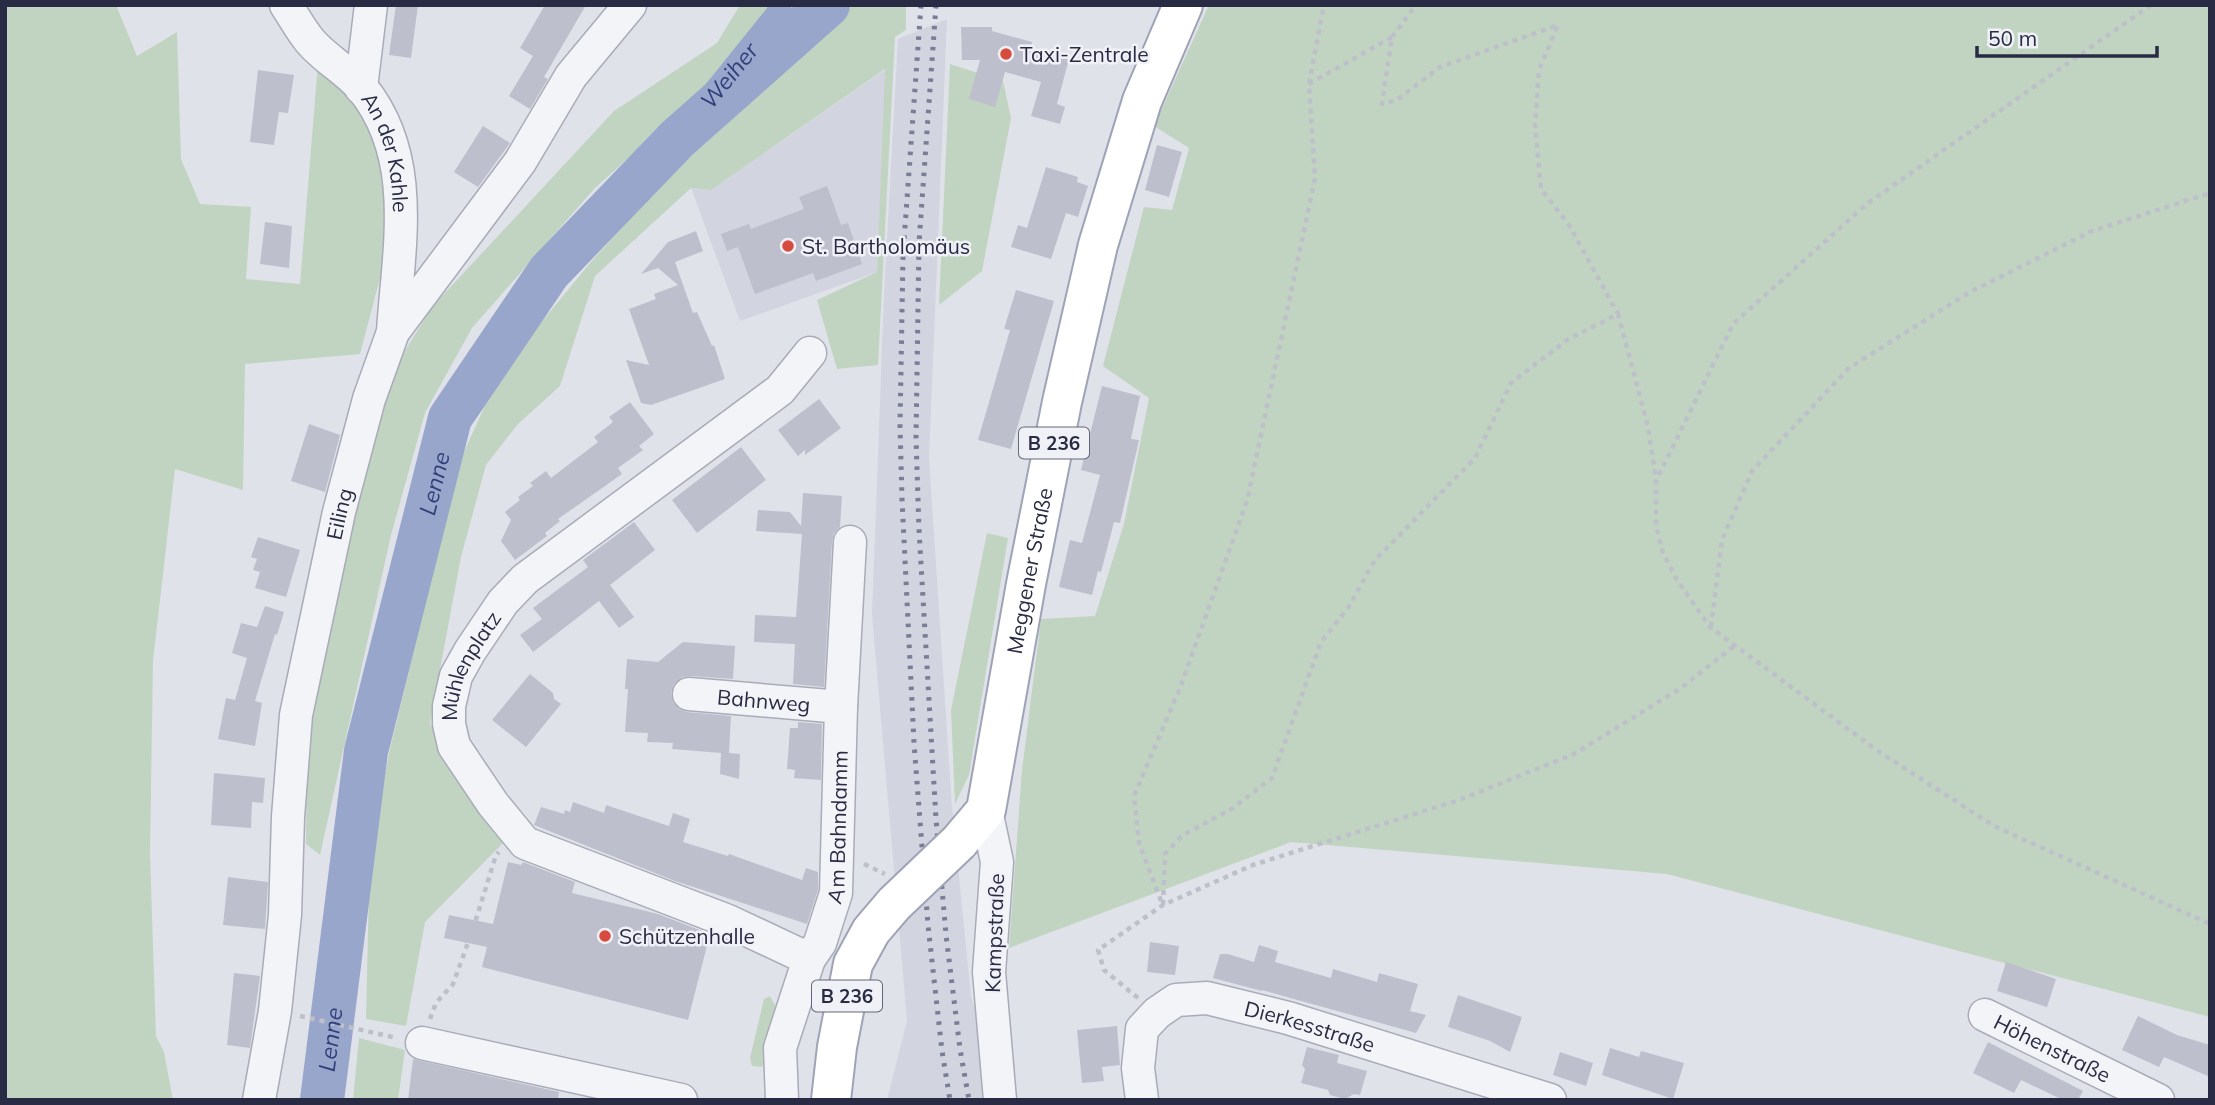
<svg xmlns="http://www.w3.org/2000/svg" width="2215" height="1105" viewBox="0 0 2215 1105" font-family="Mulish,sans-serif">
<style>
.built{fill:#d2d4df}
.green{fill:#c1d4c1}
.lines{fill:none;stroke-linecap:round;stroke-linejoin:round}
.canal{stroke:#99a6cc;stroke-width:24}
.river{stroke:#99a6cc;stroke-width:44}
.building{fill:#bdbfcd}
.minor-casing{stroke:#a9abb8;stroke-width:35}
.major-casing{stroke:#9fa3b7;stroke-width:42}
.path{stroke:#bec0c9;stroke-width:4.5;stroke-dasharray:5 5;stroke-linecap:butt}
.minor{stroke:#f3f4f8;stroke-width:32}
.major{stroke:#fff;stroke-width:38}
.rail{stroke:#797d95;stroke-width:5;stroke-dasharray:3.5 7;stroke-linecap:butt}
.major-bridge-casing{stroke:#9fa3b7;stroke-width:42;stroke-linecap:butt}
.major-bridge{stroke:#fff;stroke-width:38}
.poi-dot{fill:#d64b3e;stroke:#f0f1f7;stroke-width:2.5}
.labels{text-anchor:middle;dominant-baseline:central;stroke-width:5;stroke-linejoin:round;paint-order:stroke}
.shield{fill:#f0f1f7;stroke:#646679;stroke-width:2}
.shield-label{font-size:19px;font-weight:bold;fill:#282b43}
.poi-label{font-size:21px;fill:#282b43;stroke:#f0f1f7;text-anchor:start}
.street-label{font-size:21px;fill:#282b43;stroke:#f0f1f7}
.water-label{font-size:23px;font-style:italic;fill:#2f3f79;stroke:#f0f1f7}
</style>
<rect width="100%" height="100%" fill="#e0e2ea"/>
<g class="built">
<polygon points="947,19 929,458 952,807 971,996 1006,1100 887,1100 907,1021 872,615 884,294 898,39"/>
<polygon points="886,69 877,272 740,321 691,188 711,190"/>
</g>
<g class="green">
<polygon points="5,5 116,5 137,56 177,32 181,159 200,204 251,207 246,279 300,284 318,63 359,110 378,151 387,204 384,263 360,354 245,364 243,490 175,469 153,661 150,855 156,1036 164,1052 173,1100 5,1100"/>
<polygon points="740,5 770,5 755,32 707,87 595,188 472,328 425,413 391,535 320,855 306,844 307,718 362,471 390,375 432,307 614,111 717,43"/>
<polygon points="853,5 906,5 906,30 895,37 878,365 837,369 817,300 877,272 885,69 711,190 691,188 595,276 560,386 518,424 486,465 461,557 430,723 443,756 504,842 425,922 406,1026 366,1019 370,845 390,749 460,461 499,374 590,263 673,171 715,135"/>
<polygon points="1209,5 2210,5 2210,1017 1667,874 1291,842 1009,948 1022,770 1041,619 1095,616 1124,524 1149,398 1103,366 1144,207 1172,210 1189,148 1154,126"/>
<polygon points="950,64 1003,81 1011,118 982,271 939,305"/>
<polygon points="987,533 1008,538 969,775 955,804 951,710"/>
<polygon points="770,996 775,1005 767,1061 761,1067 752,1066 750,1058 764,999"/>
<polygon points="359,1038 405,1050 398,1100 353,1100"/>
</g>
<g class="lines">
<path class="canal" id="s1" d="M677 139 780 11"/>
<path class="river" id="s2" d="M322 1100 366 751 450 418 549 272 677 139 828 5"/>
</g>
<g class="building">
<polygon points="396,5 418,5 411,58 389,55"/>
<polygon points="545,5 586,5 544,77 548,79 530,109 509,96 533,56 520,48"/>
<polygon points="961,27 992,27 992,31 1032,42 1031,49 1069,59 1057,104 1065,107 1060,124 1031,116 1041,82 1005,72 995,107 969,99 980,60 962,60"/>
<polygon points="258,70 294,75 288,113 279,112 274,145 250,142"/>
<polygon points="483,126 510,143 478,187 454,172"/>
<polygon points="1157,145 1182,152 1169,197 1145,190"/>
<polygon points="1046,167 1078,177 1077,182 1088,186 1078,217 1066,213 1051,259 1011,247 1018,225 1027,228"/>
<polygon points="827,186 841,225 848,223 862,264 816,281 813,273 755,294 738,247 727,251 721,234 749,224 751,229 804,209 799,197"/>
<polygon points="265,222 292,226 289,268 260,264"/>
<polygon points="696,231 703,251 675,262 693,313 697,312 712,346 714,345 725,379 651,405 641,403 626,360 649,365 629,309 656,299 654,294 678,285 658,268 641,274 668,242"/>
<polygon points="1016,290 1054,301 1011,449 978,440 1010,330 1004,329"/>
<polygon points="1102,386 1140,396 1131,439 1139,440 1120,523 1114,522 1101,572 1098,571 1092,595 1059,587 1070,540 1082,543 1100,475 1081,470"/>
<polygon points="819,399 841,428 805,455 805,450 798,456 778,430"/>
<polygon points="630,402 654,434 639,446 643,450 618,468 622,474 558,519 560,521 545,533 547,536 515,560 501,541 511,520 505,512 520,500 518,497 533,486 530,483 546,471 551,478 598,442 594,437 613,422 609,417"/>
<polygon points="309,424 340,435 325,492 291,481"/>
<polygon points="741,447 766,480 697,533 672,500"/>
<polygon points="803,493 842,496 840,527 834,533 832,541 824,687 793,684 795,644 754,642 755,615 796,617 802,534 756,531 758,510 790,512 801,526"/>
<polygon points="634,522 655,550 610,585 634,617 619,628 599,601 533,652 520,635 542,619 533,608 588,567 583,560"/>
<polygon points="258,537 300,550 286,597 255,588 260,572 253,570 257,559 251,557"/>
<polygon points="265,606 284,612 277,635 275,634 255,701 262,703 255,746 218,739 226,698 235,700 247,658 232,653 241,623 257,627"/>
<polygon points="683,642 735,646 733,679 691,676 682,677 674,684 671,693 673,702 679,709 687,712 731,716 729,753 740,754 739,779 720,774 721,753 672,749 673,743 647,742 648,733 625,732 628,689 625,689 627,659 658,662"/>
<polygon points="530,674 553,693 554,699 561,704 526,747 492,720"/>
<polygon points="798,722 822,724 821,780 794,778 795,770 787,769 790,728 798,728"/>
<polygon points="214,773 265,778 263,803 252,802 251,828 211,825"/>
<polygon points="573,802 604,813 606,805 669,826 673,813 690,819 683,842 728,856 729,854 802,880 806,868 818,872 818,890 807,924 675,881 534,825 541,807 564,814 565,810 570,812"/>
<polygon points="508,862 521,865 523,862 575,882 572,893 658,914 710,934 688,1020 482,967 487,947 444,938 449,915 493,924"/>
<polygon points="228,877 268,882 265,929 223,925"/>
<polygon points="1150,942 1179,946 1175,975 1147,972"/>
<polygon points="1259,945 1278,951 1275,962 1331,978 1333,969 1377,982 1379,973 1418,984 1410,1011 1426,1015 1416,1033 1262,990 1262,991 1213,978 1220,954 1228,954 1254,962"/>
<polygon points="2006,962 2056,979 2047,1007 1997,991"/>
<polygon points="234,973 260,976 250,1048 227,1045"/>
<polygon points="1458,995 1522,1017 1510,1052 1490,1041 1448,1027"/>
<polygon points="2138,1016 2177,1035 2210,1045 2210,1077 2164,1057 2159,1067 2122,1050"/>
<polygon points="1117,1026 1120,1065 1102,1067 1104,1081 1082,1083 1077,1030"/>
<polygon points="1988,1042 2083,1091 2078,1100 2063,1100 2021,1080 2014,1093 1973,1073"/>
<polygon points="1307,1047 1339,1055 1337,1063 1367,1071 1360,1095 1354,1094 1345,1099 1330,1095 1328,1090 1301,1083 1305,1069 1302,1065"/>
<polygon points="1610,1048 1639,1057 1641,1051 1684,1063 1673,1099 1602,1075"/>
<polygon points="1560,1052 1593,1063 1586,1086 1553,1075"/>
<polygon points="413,1059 559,1092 558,1100 408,1100"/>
</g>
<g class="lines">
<defs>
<g id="minor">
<path id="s3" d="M286 5C294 17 301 30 310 41 325 59 347 70 362 88 419 158 398 250 393 332"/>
<polyline points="361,88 371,5"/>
<path id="s4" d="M689 694 841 707"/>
<polyline points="986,810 997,862 989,972 1000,1100"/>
<path id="s5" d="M809 959 728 921 525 843 493 804 454 746 449 724V706L456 676 470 651 503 602 525 579 780 390 810 353"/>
<path id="s6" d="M1985 1015 2158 1100"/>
<polyline points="422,1043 681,1100"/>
<path id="s7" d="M259 1100 275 1011 285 915 288 817 296 715 339 512 369 399 393 332 520 162 571 76 630 5"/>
<path id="s8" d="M782 1100 780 1048 809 959 820 943 836 893 841 707 850 542"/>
<path id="s9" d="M1142 1100 1138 1068 1142 1029 1157 1013 1176 1000 1207 998 1288 1018 1550 1100"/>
</g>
<g id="major">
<path id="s10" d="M959 842 986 810 1026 584 1062 402 1098 245 1142 101 1183 5"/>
<polyline points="831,1100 837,1047 853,964 871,931 894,904"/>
</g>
</defs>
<use href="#minor" class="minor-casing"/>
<use href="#major" class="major-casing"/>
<g class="path">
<polyline points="2151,5 1868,203 1733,324 1656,481 1656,526 1663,553 1677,580 1710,627 1875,749 1994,826 2210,924"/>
<polyline points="1392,37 1416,5"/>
<polyline points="1309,84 1392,37 1382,104 1397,100 1440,67 1558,25 1539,70 1535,125 1541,189 1569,225 1618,314"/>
<polyline points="1711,627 1722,540 1752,471 1849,368 1970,292 2092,231 2210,193"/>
<polyline points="864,864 885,874"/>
<polyline points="1161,901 1139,843 1134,796 1180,688 1247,501 1315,178 1309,84 1324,5"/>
<polyline points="1163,905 1165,854 1183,835 1233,808 1272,778 1321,642 1348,608 1375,560 1475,458 1511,383 1567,340 1618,314 1648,427 1656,479"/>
<polyline points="1138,998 1104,970 1098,950 1163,905 1253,865 1459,800 1574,754 1681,688 1734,646"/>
<polyline points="300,1016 397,1038"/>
<polyline points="430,1019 436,1003 453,984 473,929 496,855 499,852"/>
</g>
<use href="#minor" class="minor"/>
<use href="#major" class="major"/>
<g class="rail">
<polyline points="921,5 903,255 900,426 902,499 914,743 928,925 942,1051 950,1100"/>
<polyline points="936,5 919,243 916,438 919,530 936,819 946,935 960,1049 969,1100"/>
</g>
<defs>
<polyline id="major-bridge" points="894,904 959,842"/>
</defs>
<use href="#major-bridge" class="major-bridge-casing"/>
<use href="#major-bridge" class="major-bridge"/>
</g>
<g class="poi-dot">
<circle cx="1006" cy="54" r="7"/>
<circle cx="788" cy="246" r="7"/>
<circle cx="605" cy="936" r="7"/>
</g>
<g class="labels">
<g class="shield">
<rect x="1019" y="427.5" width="70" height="31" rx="5"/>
<rect x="812" y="980.5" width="70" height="31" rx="5"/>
</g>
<g class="shield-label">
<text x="1054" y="443">B 236</text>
<text x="847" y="996">B 236</text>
</g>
<g class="poi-label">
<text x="1020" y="54">Taxi-Zentrale</text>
<text x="802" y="246">St. Bartholomäus</text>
<text x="619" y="936">Schützenhalle</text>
</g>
<g class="street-label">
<text stroke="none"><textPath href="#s3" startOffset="184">An der Kahle</textPath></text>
<text stroke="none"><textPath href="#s7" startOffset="593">Eiling</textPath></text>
<text stroke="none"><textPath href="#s10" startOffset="285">Meggener Straße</textPath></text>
<text stroke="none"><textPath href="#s5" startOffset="513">Mühlenplatz</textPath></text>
<text stroke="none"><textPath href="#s4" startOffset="75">Bahnweg</textPath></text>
<text stroke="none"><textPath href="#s8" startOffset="284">Am Bahndamm</textPath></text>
<text transform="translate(994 933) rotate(-88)">Kampstraße</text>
<text stroke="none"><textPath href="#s9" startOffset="254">Dierkesstraße</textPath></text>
<text stroke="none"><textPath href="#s6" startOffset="75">Höhenstraße</textPath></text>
</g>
<g class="water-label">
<text stroke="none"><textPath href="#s1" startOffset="82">Weiher</textPath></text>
<text stroke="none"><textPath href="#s2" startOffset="628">Lenne</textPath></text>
<text stroke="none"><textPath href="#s2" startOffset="61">Lenne</textPath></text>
</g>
</g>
<rect width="2215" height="1105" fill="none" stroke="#282b43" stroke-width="14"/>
<path d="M1977 46v10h180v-10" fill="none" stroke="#282b43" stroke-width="3.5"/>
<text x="1988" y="46" font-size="21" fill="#282b43" stroke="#f0f1f7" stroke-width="5" paint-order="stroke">50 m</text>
</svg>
